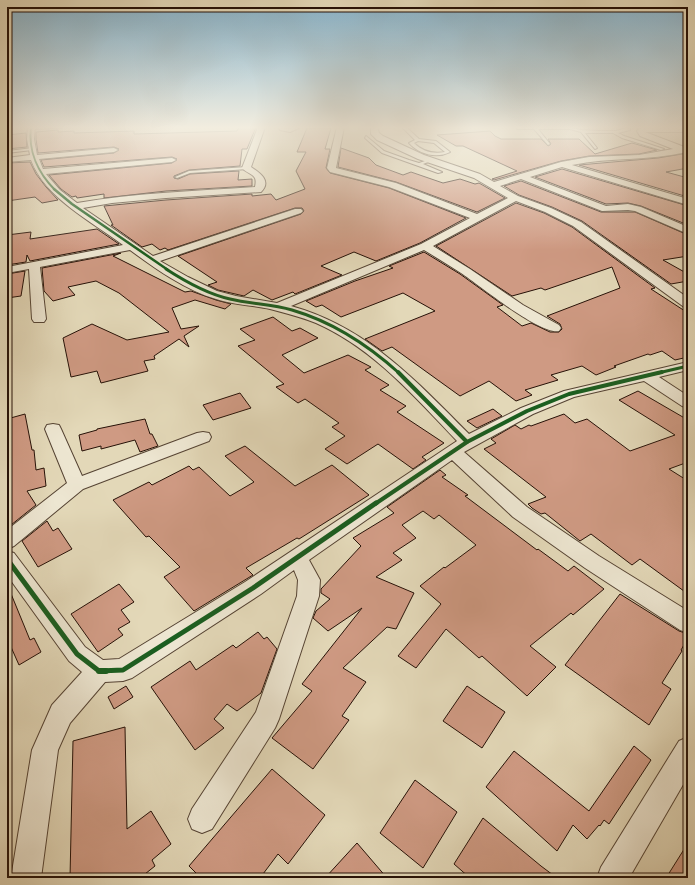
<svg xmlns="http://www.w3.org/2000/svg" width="695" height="885" viewBox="0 0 695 885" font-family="'Old Standard TT',serif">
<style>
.building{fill:#cf9a83;stroke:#261107}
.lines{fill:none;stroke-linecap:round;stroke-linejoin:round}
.service-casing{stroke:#554333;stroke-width:2}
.minor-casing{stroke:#554333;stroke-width:2}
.service{fill:#ede6d1;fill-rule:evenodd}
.minor{fill:#ede6d1;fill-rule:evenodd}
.cycleway-far5-casing{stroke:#ede6d1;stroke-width:3}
.cycleway-far4-casing{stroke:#ede6d1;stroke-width:4}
.cycleway-far3-casing{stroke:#ede6d1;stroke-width:5}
.cycleway-far2-casing{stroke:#ede6d1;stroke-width:6}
.cycleway-far1-casing{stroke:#ede6d1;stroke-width:8}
.cycleway-casing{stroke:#ede6d1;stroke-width:9}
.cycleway-far5{stroke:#1b5e20;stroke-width:2}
.cycleway-far4{stroke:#1b5e20;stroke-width:2.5}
.cycleway-far3{stroke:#1b5e20;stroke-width:3}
.cycleway-far2{stroke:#1b5e20;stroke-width:4}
.cycleway-far1{stroke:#1b5e20;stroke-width:5}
.cycleway{stroke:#1b5e20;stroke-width:6}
</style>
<rect width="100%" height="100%" fill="#e3d8b8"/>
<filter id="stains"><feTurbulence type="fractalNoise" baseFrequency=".005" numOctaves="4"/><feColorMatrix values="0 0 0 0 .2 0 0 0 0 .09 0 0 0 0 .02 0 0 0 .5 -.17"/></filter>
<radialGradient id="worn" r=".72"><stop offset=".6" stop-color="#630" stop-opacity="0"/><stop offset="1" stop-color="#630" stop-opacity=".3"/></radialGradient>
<g class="building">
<polygon points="239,127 256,127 247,149 242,149 240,166 189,170 174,176 174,178 178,179 190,174 239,171 238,180 252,179 252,186 166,191 104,198 104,194 77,198 76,196 72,197 61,189 49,175 172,163 177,159 172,157 44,167 41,160 114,153 119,149 114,147 38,153 36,139 36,132 58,130 58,132 74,131 74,133 134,131 134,134 237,131"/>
<polygon points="307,128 331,128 325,149 330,149 326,168 330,173 389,188 466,218 420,243 376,261 354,252 321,266 342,275 295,294 293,292 272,300 253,290 244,296 218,290 208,285 217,282 178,256 301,214 304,211 302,208 295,208 168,250 165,248 160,250 152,244 142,247 111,225 113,225 104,206 166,200 252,194 252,196 271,194 276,200 305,189 296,171 306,152 297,152"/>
<polygon points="490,131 495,136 501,139 541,139 548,146 551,144 548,139 579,139 595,154 632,143 657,150 639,154 589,156 561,161 494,180 492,179 517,171 463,146 456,146 437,135"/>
<polygon points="26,133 27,147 7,149 7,135"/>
<polygon points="341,148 369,158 376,165 403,175 411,172 443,183 460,179 475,184 479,183 505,198 477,212 396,182 338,167"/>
<polygon points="688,153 688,168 666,172 688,178 688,197 579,165 658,158"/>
<polygon points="30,162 36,174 46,187 58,200 42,203 35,197 7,201 7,163"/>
<polygon points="562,169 688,206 688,225 641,206 628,203 606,204 535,177"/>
<polygon points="521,181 601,212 635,212 688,235 688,256 663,260 688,274 688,281 671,284 582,221 552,207 519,195 504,186"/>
<polygon points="516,203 544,213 572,227 655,288 651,289 688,313 688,357 675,360 662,351 650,355 648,354 614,366 616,367 596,375 582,366 551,375 558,380 525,390 532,395 516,401 489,381 460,396 392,347 382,351 365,339 435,311 403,293 341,317 322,305 316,307 306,301 355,281 393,268 389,266 424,252 460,274 503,305 497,307 522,326 531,323 550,332 559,332 562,329 560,324 547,316 620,288 612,267 545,290 541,288 512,296 436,246"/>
<polygon points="97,229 119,244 30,261 27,255 26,262 7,265 7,235 31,232 30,239"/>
<polygon points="121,253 113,256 185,292 191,291 216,300 231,304 225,309 195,300 172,308 181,329 199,326 184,336 189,347 179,339 154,356 155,359 144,361 148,371 101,383 97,371 71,377 63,338 92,324 127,340 169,332 119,293 96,281 68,287 75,295 53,301 44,291 42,268"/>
<polygon points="25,271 21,296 7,298 7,274"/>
<polygon points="273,317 292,331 300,328 318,338 282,355 304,373 348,355 371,367 365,370 389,385 380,390 406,406 397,412 444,443 422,457 426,460 413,469 378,444 347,464 325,449 345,436 332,427 339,423 305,399 298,403 276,387 284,384 238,346 255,340 240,329"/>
<polygon points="638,391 688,420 688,462 669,469 688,481 688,594 640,559 632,565 591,534 580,541 545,513 541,514 532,508 528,504 546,497 484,449 496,443 491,439 515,425 521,429 529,425 531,426 564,414 575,423 587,419 630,451 675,435 619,400"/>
<polygon points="240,393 251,408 213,420 203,405"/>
<polygon points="493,409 502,416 477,428 467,421"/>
<polygon points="25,414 32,450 34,450 36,470 44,468 46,486 27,491 36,505 11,525 7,517 7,419"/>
<polygon points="145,419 150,434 152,434 158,446 140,452 135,440 101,449 101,446 82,451 79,435 97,430 97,429"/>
<polygon points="245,446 295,486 332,465 369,495 299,539 297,538 246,568 253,575 194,611 164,577 180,567 149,536 146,537 113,500 149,482 152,485 189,466 193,470 199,467 230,496 254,482 225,456"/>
<polygon points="440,470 446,475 442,477 468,495 465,496 537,550 538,549 568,571 574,566 604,589 573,615 571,613 530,646 556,667 527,696 482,656 479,658 446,629 416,668 398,656 441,604 420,586 444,567 445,568 476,545 439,515 434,519 423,511 402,525 416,538 393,553 402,560 376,577 414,593 396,629 387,627 343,668 366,682 342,716 349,720 313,769 272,738 312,691 302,684 362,608 328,631 313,618 316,611 330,599 321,593 321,589 361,546 353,538 394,513 387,507"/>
<polygon points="47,521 53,531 58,528 72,549 38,567 22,541"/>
<polygon points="7,584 30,640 34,638 41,652 19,665 7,638"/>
<polygon points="119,584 134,602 121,610 130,622 118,629 123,635 98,652 71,614"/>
<polygon points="620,594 679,631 688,634 688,638 681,650 682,651 662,683 671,689 649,725 565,665"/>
<polygon points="258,632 264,639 267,637 277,649 261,693 237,711 227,704 214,719 224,728 195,750 151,687 190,661 196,670 233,645 236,648"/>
<polygon points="126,686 133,697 114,709 108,697"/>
<polygon points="467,686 505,712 482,748 443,721"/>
<polygon points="125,727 127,829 151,811 171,844 152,860 155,866 140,878 70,878 73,741"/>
<polygon points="634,746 651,760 609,824 604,820 600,826 599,825 587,839 573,825 557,851 486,787 514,751 589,811"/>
<polygon points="272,769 325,815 288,864 278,854 260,878 201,878 189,866"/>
<polygon points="415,780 457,812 423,868 380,833"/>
<polygon points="483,818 541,866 557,878 470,878 454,864"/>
<polygon points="357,843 387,878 325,878"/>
<polygon points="688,843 688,878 666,878"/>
</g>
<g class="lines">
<defs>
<g id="service">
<polygon points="29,127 75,127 30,129"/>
<path d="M279 127H283V128C291 130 295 126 301 127L290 132 280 130Z"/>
<path d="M402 127H406L419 139 436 141 450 152C436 159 419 154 409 143L415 140ZM418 141 434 143 445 152C433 154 423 152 414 143Z"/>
<polygon points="516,127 570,127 580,130 598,131 616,131 630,127 630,130 618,133 624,136 664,149 661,150 622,138 613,133 585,133 597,148 595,149 581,132 570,129 538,129 550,144 548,145 534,129 517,129"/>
<polygon points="366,136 384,151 409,160 419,163 431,159 431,161 423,164 442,172 438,173 382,153 365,138"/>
<polygon points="33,148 32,150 7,153 7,151"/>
<polygon points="246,167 248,169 190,173 177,178 175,177 189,171"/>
</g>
<g id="minor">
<path d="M28 127H35L34 139 37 155 114 148 118 150 114 152 39 159 43 169 172 158 176 160 172 162 46 174 60 190 77 203C136 193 196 191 255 187 258 173 250 176 242 168L258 127H265L251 167C260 173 272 181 261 192L166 198 112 203 83 208 153 256 295 209H301L303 211 301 213 160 261 188 277 217 291 236 296 277 303 421 244 470 218 389 187 330 172 327 168 337 127H344L336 168 396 183 477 214 508 198 474 178 418 159 377 140 371 134V127H377L379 133 383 136 424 155 480 174 494 182 561 162 589 157 639 155 673 149 640 136 637 131 639 129 637 127 688 128V132H645L687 148V152C649 161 610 157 572 165L688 199V205L562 167 530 177 606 206 628 204 641 207 688 227V234L635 211 628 210 602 211 521 179 500 186 518 196 551 208 581 222 688 298V308L684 307 573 226 545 212 516 201 433 246 470 269 523 305 559 325 561 328 559 331C540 335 479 285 461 273 449 265 437 258 424 250L291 306C367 327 415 380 469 434L521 408 564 391 688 362V370L659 377 688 396V408L682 406 644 381 574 397 533 414 464 452 527 507 599 556 688 611V633L680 630 585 568 513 517 452 460 309 560 320 580 319 596 279 719 275 728 212 829 202 833 192 829 188 819 192 809 256 712 297 596 298 580 294 570 261 594 132 678 123 681 105 682 70 723 58 750 41 878H11L32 750 52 705 82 672 69 661 7 575V551L14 553 85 647 103 660 119 659 245 582 457 441C415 397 373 348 316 323 301 317 285 313 270 309 252 305 234 305 216 299 185 290 156 269 130 250L40 267 46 319 44 322H34L32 319 29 269 7 273V267L123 245C91 221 45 198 31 160L7 162V158L30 155 27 139Z"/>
<polygon points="53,424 59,425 61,429 82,476 197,433 203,432 209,433 211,437 209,441 83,489 14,546 7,549 7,530 67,483 45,429 47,425"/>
<polygon points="688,737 688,776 629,878 597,878 601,867 679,741"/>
</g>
</defs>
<use href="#service" class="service-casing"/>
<use href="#minor" class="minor-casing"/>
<use href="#service" class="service"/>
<use href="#minor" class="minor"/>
<defs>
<path id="cycleway-far5" d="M31 127C28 151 38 173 55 190"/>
<polyline id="cycleway-far4" points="54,189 72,204 168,270"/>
<g id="cycleway-far3">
<path d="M166 269C186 282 207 294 230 299 250 304 272 304 292 310 333 322 368 345 399 373"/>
<polyline points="658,373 688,366"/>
</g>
<g id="cycleway-far2">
<polyline points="398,372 467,442"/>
<polyline points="375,504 467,442 527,411 569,394 662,372"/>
</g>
<polyline id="cycleway-far1" points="7,559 77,654 99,671 123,670 253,588 376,503"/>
<polyline id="cycleway" points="99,671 106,671"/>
</defs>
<use href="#cycleway-far5" class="cycleway-far5-casing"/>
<use href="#cycleway-far4" class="cycleway-far4-casing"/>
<use href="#cycleway-far3" class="cycleway-far3-casing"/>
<use href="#cycleway-far2" class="cycleway-far2-casing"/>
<use href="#cycleway-far1" class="cycleway-far1-casing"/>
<use href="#cycleway" class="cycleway-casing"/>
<use href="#cycleway-far5" class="cycleway-far5"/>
<use href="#cycleway-far4" class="cycleway-far4"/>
<use href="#cycleway-far3" class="cycleway-far3"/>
<use href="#cycleway-far2" class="cycleway-far2"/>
<use href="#cycleway-far1" class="cycleway-far1"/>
<use href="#cycleway" class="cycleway"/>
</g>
<linearGradient id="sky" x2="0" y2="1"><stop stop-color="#87b6d0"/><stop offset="0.51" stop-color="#f2eddf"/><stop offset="1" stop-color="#f2eddf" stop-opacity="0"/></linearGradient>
<rect width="695" height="250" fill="url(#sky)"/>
<rect width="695" height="885" fill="none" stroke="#e3d8b8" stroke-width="24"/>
<rect x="8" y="8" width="679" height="869" fill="none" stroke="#261107" stroke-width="2"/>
<rect x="12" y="12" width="671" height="861" fill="none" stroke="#261107"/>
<rect width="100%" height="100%" filter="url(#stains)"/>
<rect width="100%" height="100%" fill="url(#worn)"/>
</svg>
